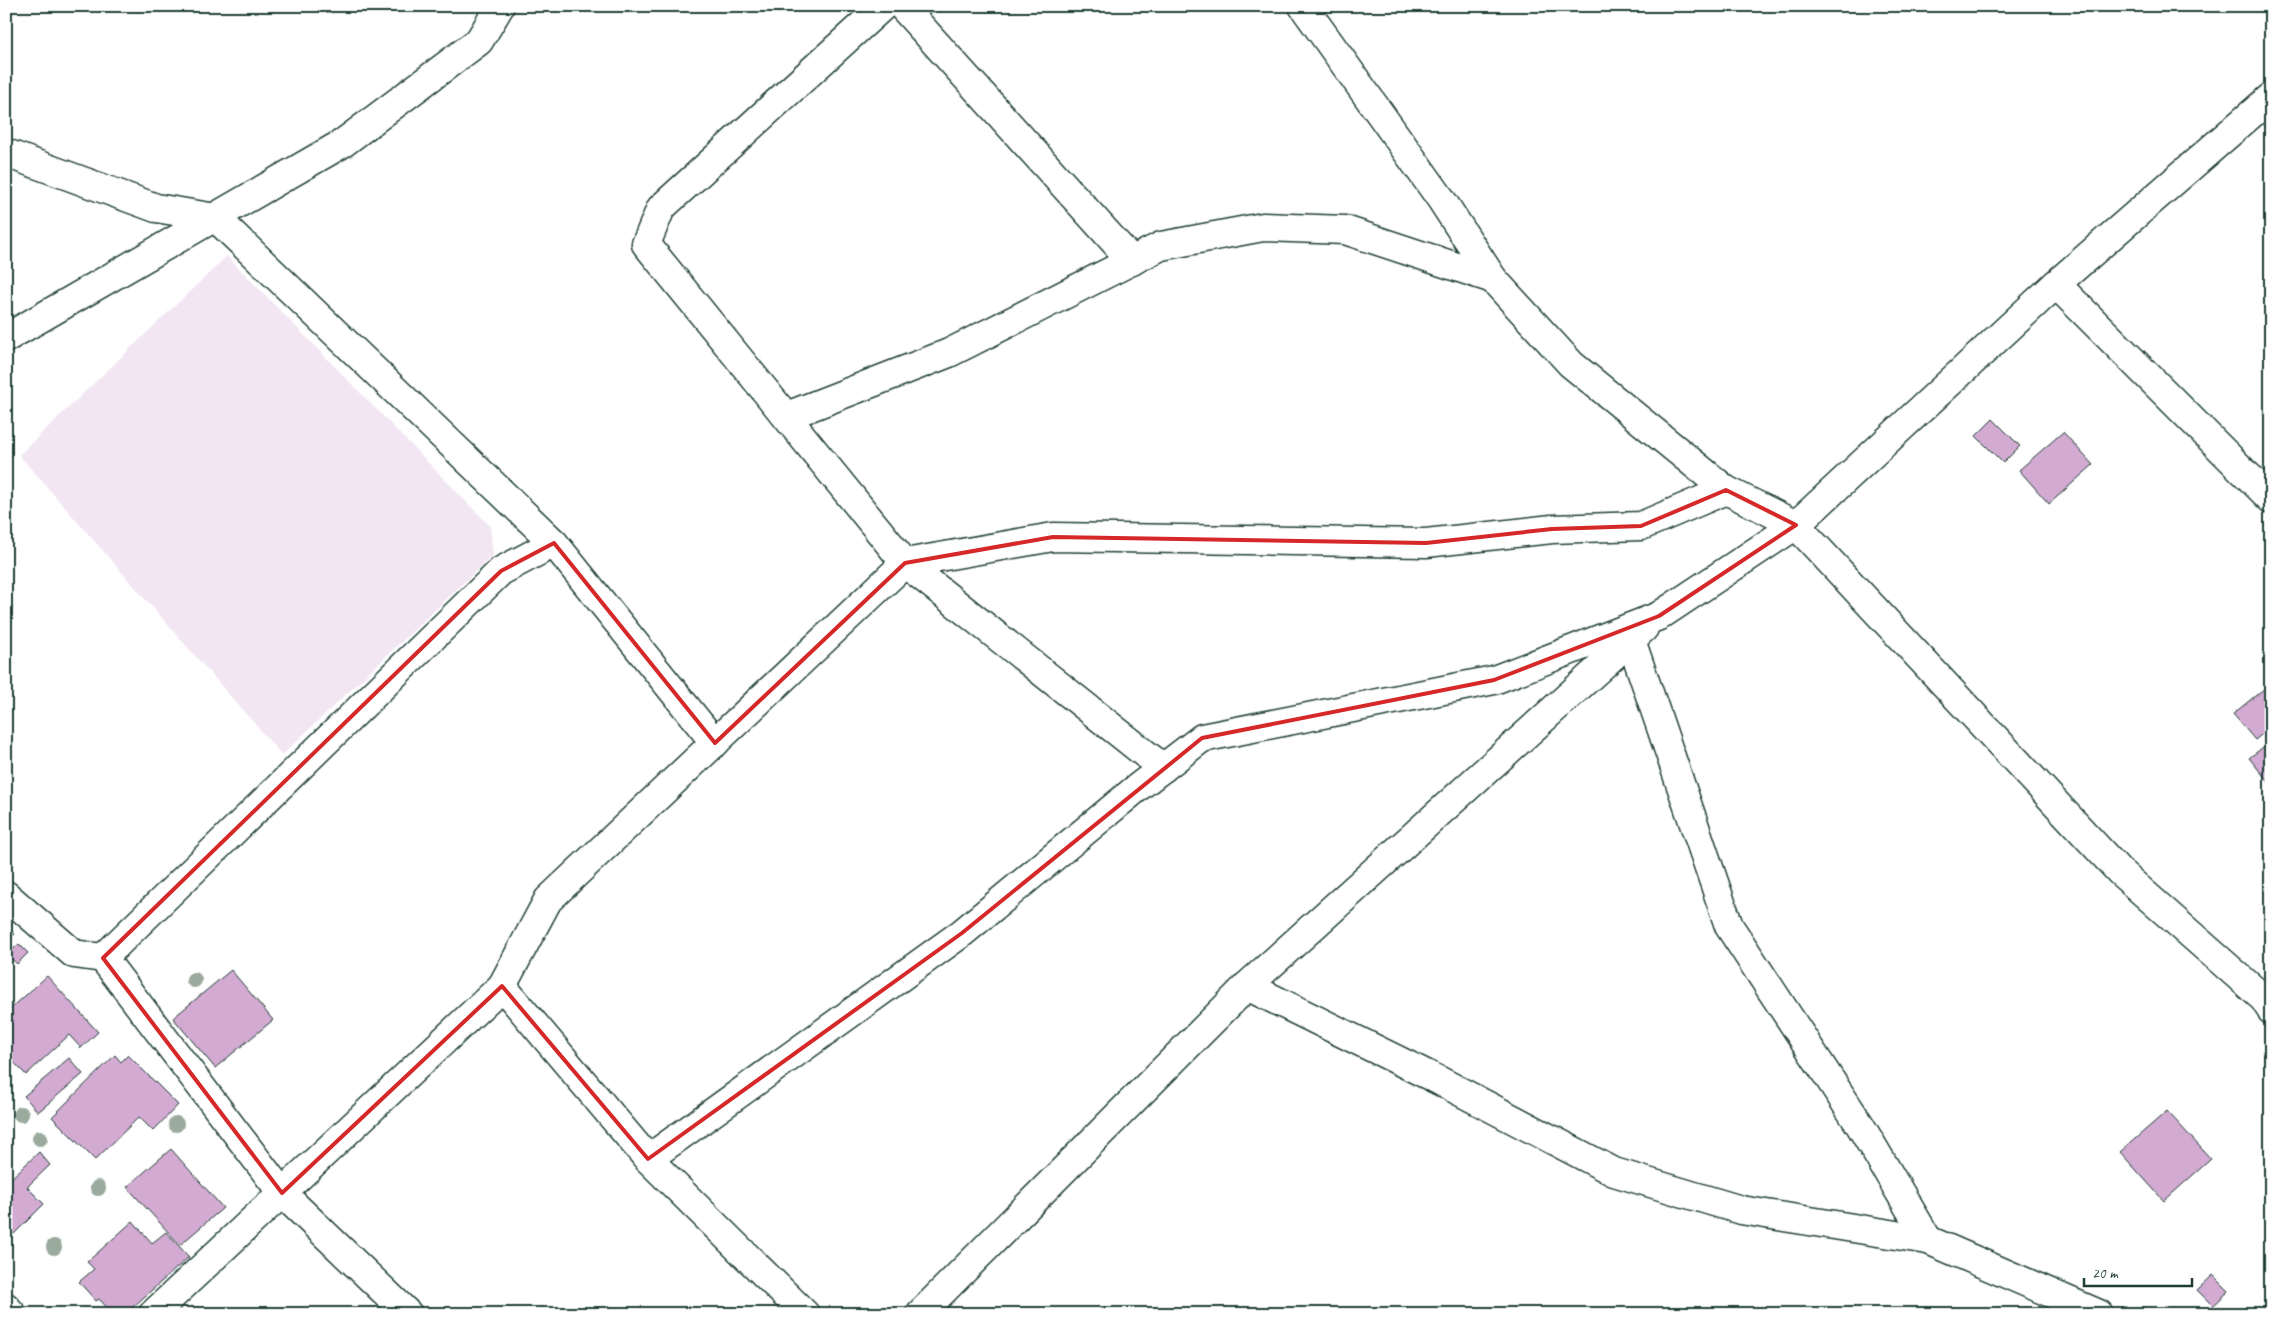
<svg xmlns="http://www.w3.org/2000/svg" width="2277" height="1320" viewBox="0 0 2277 1320" font-family="Caveat,sans-serif">
<style>
.built{fill:#f2e6f2}
.building{fill:#d2aad2;stroke:#1f3d34}
.lines{fill:none;stroke-linecap:round;stroke-linejoin:round}
.minor-casing{stroke:#1f3d34;stroke-width:31}
.minor{stroke:#fff;stroke-width:28}
.tree{fill:#9aaa9c}
.marked{fill:none;stroke:#d62828;stroke-width:4;stroke-linejoin:round}
</style>
<rect width="100%" height="100%" fill="#fff"/>
<filter id="ink" filterUnits="userSpaceOnUse"><feTurbulence type="fractalNoise" baseFrequency=".02" numOctaves="2"/><feDisplacementMap in="SourceGraphic" scale="10" xChannelSelector="R" yChannelSelector="G"/><feConvolveMatrix kernelMatrix="1 2 1 2 8 2 1 2 1" color-interpolation-filters="sRGB"/></filter>
<g filter="url(#ink)">
<polygon class="built" points="227,256 490,526 493,555 282,755 19,455"/>
<g class="building">
<polygon points="1993,419 2020,446 2003,463 1976,436"/>
<polygon points="2063,432 2093,465 2049,504 2019,470"/>
<polygon points="2271,683 2271,727 2255,740 2233,714"/>
<polygon points="2271,741 2271,785 2249,758"/>
<polygon points="6,925 15,934 6,943"/>
<polygon points="19,944 28,953 17,964 7,954"/>
<polygon points="231,970 273,1020 215,1068 173,1018"/>
<polygon points="47,976 98,1032 81,1048 69,1035 26,1075 6,1054 6,1013"/>
<polygon points="115,1055 121,1062 128,1055 178,1105 153,1131 139,1117 95,1160 52,1117"/>
<polygon points="69,1058 83,1074 38,1112 24,1096"/>
<polygon points="2167,1111 2211,1159 2164,1201 2120,1152"/>
<polygon points="171,1149 223,1208 180,1245 127,1187"/>
<polygon points="39,1152 50,1165 27,1187 44,1204 14,1234 6,1227 6,1183"/>
<polygon points="133,1221 152,1243 166,1232 189,1257 125,1314 113,1314 99,1299 96,1301 79,1282 94,1269 87,1262"/>
<polygon points="2213,1275 2229,1291 2213,1306 2197,1290"/>
</g>
<g class="lines">
<defs>
<g id="minor">
<polyline points="883,6 661,208 646,244 905,563 1053,537 1426,543 1552,529 1641,526 1726,490"/>
<polyline points="902,6 1132,261"/>
<polyline points="1303,6 1441,199 1493,279 1571,364 1726,490 1796,525 2120,872 2264,999 2271,1010"/>
<polyline points="6,153 156,208 216,218 554,543 715,743"/>
<polyline points="2056,284 2271,499"/>
<polyline points="6,338 343,143 479,41 500,6"/>
<polyline points="787,416 949,353 1161,246 1263,227 1345,230 1493,279"/>
<polyline points="1631,640 1729,926 1860,1125 1928,1240"/>
<polyline points="6,895 74,954 103,958 501,571 554,543"/>
<polyline points="103,958 282,1193 408,1314"/>
<polyline points="502,986 548,900 905,563 1163,768"/>
<polyline points="1247,986 1440,1081 1614,1172 1741,1210 1928,1240 2099,1314"/>
<polyline points="648,1159 805,1314"/>
<polyline points="6,1307 12,1314"/>
<polyline points="153,1314 502,986 648,1159 962,933 1137,788 1202,738 1494,680 1659,616 1796,525 2056,284 2271,97"/>
<polyline points="920,1314 1247,986 1644,628"/>
</g>
</defs>
<use href="#minor" class="minor-casing"/>
<use href="#minor" class="minor"/>
</g>
<g class="tree">
<circle cx="194" cy="980" r="8"/>
<circle cx="21" cy="1114" r="8"/>
<circle cx="176" cy="1124" r="8"/>
<circle cx="40" cy="1138" r="8"/>
<circle cx="98" cy="1188" r="8"/>
<circle cx="54" cy="1247" r="8"/>
</g>
</g>
<path class="marked" d="M1726 490 1796 525 1659 616 1494 680 1202 738 962 933 648 1159 502 986 282 1193 103 958 501 571 554 543 715 743 905 563 1053 537 1426 543 1552 529 1641 526Z"/>
<rect width="2277" height="1320" fill="none" stroke="#fff" stroke-width="25"/>
<rect x="12" y="12" width="2252" height="1295" fill="none" stroke="#1f3d34" stroke-width="2" filter="url(#ink)"/>
<path d="M2084 1278v8h108v-8" fill="none" stroke="#1f3d34" stroke-width="2.5"/>
<text x="2092" y="1278" font-size="15" fill="#1f3d34" stroke="#ffffff" stroke-width="4" paint-order="stroke">20 m</text>
</svg>
